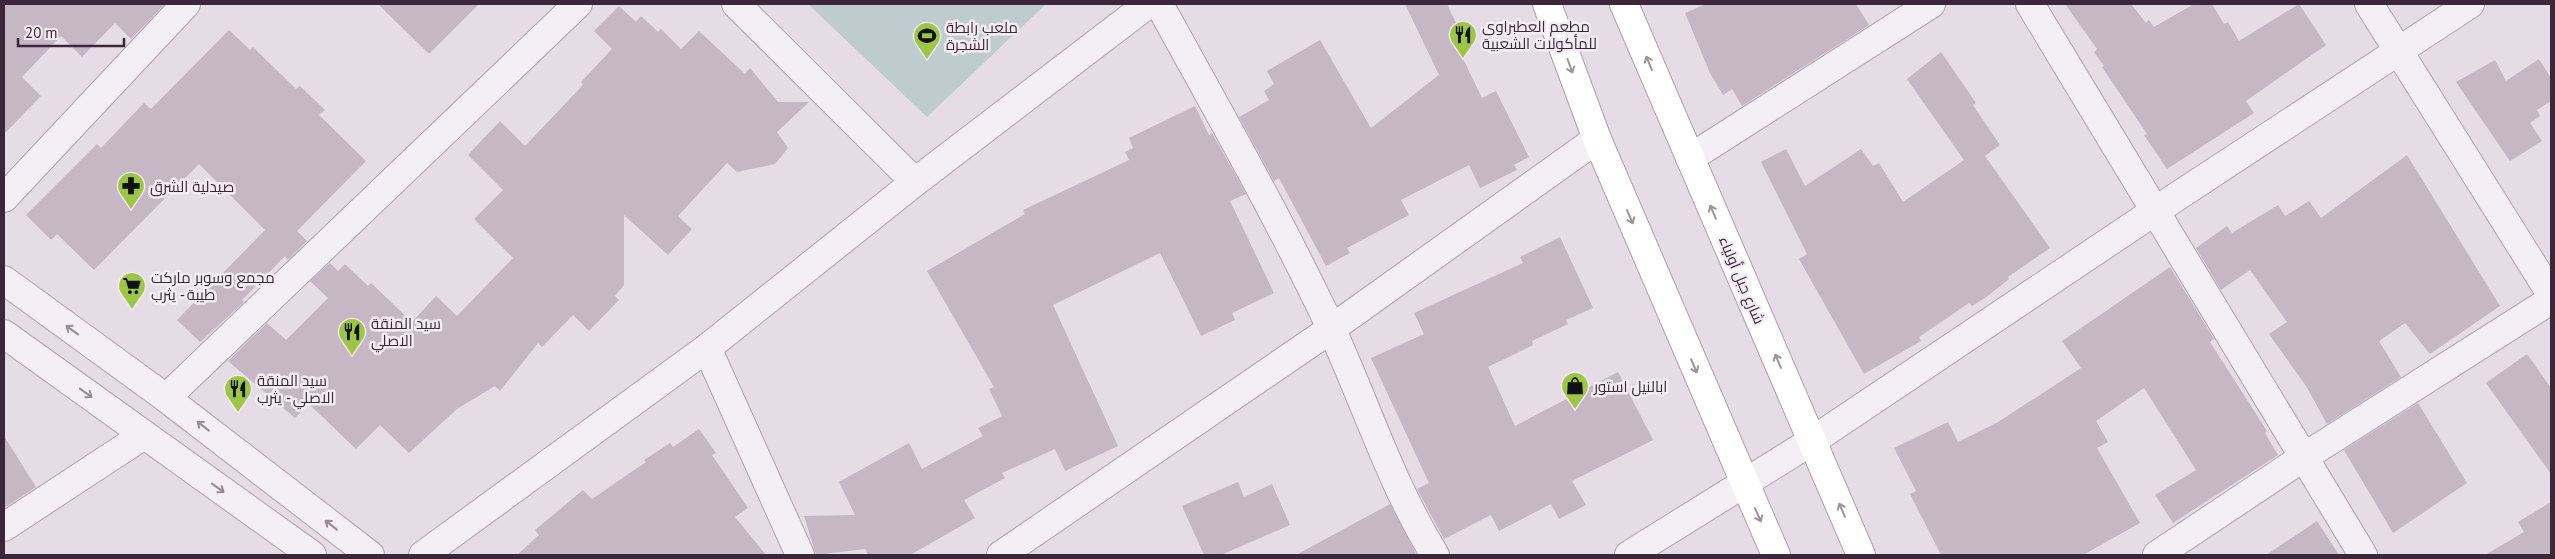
<svg xmlns="http://www.w3.org/2000/svg" width="2555" height="559" viewBox="0 0 2555 559" font-family="'PT Sans',Cairo,sans-serif">
<style>
.green{fill:#becccf}
.building{fill:#c5b7c4}
.lines{fill:none;stroke-linecap:round;stroke-linejoin:round}
.minor-casing{stroke:#afa2ae;stroke-width:30}
.tertiary-casing{stroke:#afa2ae;stroke-width:30}
.primary-casing{stroke:#b19caf;stroke-width:30}
.minor{stroke:#f4eff4;stroke-width:28}
.tertiary{stroke:#f4eff4;stroke-width:28}
.primary{stroke:#fff;stroke-width:28}
.oneway{stroke:#9d939c}
.oneway2{stroke:#988b96}
.labels{text-anchor:middle;dominant-baseline:central;stroke-width:5;stroke-linejoin:round;paint-order:stroke}
.poi-label{font-size:15px;fill:#3b2739;stroke:#f4ecf3;text-anchor:start}
.street-label{font-size:15px;fill:#3b2739;stroke:#f4ecf3}
</style>
<rect width="100%" height="100%" fill="#e6dce5"/>
<polygon class="green" points="808,4 1046,4 927,117"/>
<g class="building">
<polygon points="4,4 165,4 131,39 115,23 82,57 61,36 22,77 41,96 4,134"/>
<polygon points="378,4 479,4 429,54"/>
<polygon points="1405,4 1447,4 1462,36 1454,40 1482,98 1496,91 1529,157 1514,165 1517,170 1480,188 1469,165 1401,200 1409,215 1347,248 1350,253 1326,266 1279,178 1274,181 1239,117 1269,100 1264,91 1274,84 1267,71 1320,40 1371,128 1439,75"/>
<polygon points="1706,4 1856,4 1869,25 1742,106 1732,89 1723,95 1710,73 1685,13"/>
<polygon points="2065,4 2131,4 2146,23 2149,20 2154,27 2194,4 2212,4 2224,24 2228,22 2239,41 2299,4 2326,45 2246,101 2254,113 2167,169 2144,135 2147,134 2102,67 2104,66 2094,52 2097,49"/>
<polygon points="619,6 636,22 641,16 658,32 661,29 681,49 699,31 745,74 750,68 778,102 809,102 777,132 788,148 775,164 737,172 727,163 678,216 692,229 668,255 624,215 624,285 615,296 619,300 589,331 573,315 542,347 538,343 500,391 495,386 457,409 409,453 380,425 356,449 309,404 295,418 228,361 267,323 286,340 328,298 310,281 330,263 338,271 345,264 368,286 371,283 412,322 436,296 457,316 513,258 474,219 503,190 468,155 500,121 525,146 583,85 581,82 612,49 594,31"/>
<polygon points="229,30 250,50 253,47 296,89 300,86 325,110 319,115 366,161 297,231 307,241 288,260 285,256 242,300 244,302 200,342 177,320 265,230 199,164 94,270 57,234 51,240 26,215 97,144 101,148 144,103 151,109"/>
<polygon points="1941,52 1976,103 1973,105 2000,145 1985,156 2050,248 2008,277 2009,279 1985,298 1972,306 1969,303 1919,337 1921,341 1864,374 1799,259 1807,254 1761,162 1786,149 1805,186 1861,149 1873,166 1879,163 1903,202 1964,160 1907,79"/>
<polygon points="2539,59 2551,78 2551,101 2537,110 2540,116 2530,123 2542,141 2510,161 2456,82 2495,60 2506,81"/>
<polygon points="1195,106 1209,135 1212,133 1246,194 1230,201 1274,293 1232,313 1235,320 1201,336 1160,253 1053,305 1118,446 1065,471 1055,449 1002,473 1005,478 964,500 975,518 910,555 868,555 865,549 816,555 804,516 855,515 839,482 909,443 922,469 983,436 978,428 1002,416 989,389 994,387 927,271 1025,214 1023,210 1129,160 1125,152 1133,148 1129,138"/>
<polygon points="2407,155 2500,306 2430,354 2405,323 2379,341 2401,377 2327,424 2306,386 2269,334 2287,322 2250,270 2221,290 2196,248 2227,226 2232,233 2278,205 2285,216 2309,201 2321,218"/>
<polygon points="1560,237 1593,308 1566,320 1568,324 1532,341 1533,345 1488,367 1515,426 1618,372 1653,440 1572,481 1586,505 1559,519 1551,504 1499,531 1491,515 1444,539 1417,489 1429,483 1371,358 1424,334 1414,313 1523,263 1520,257"/>
<polygon points="2170,267 2214,339 2210,342 2267,431 2265,433 2278,455 2173,523 2155,495 2196,470 2144,388 2096,421 2108,442 2097,448 2140,523 2083,555 1941,555 1910,494 1916,491 1894,448 1948,422 1958,442 1998,422 2081,368 2062,341"/>
<polygon points="2527,354 2551,388 2551,474 2486,383"/>
<polygon points="2418,403 2467,483 2393,533 2344,450"/>
<polygon points="699,429 716,453 712,455 748,508 735,517 766,555 517,555 539,535 535,530 583,490 592,499 646,462 644,460 670,443 673,447"/>
<polygon points="4,436 36,487 4,508"/>
<polygon points="1238,482 1244,497 1272,484 1290,525 1221,555 1204,555 1182,506"/>
<polygon points="2551,502 2551,555 2485,555 2524,532 2518,522"/>
<polygon points="1390,504 1416,554 1296,555"/>
<polygon points="2317,521 2339,555 2266,555"/>
</g>
<g class="lines">
<defs>
<g id="minor">
<polyline points="736,4 915,182"/>
<path d="M1159 4C1218 111 1279 218 1331 328 1366 404 1391 484 1435 555"/>
<polyline points="2030,4 2363,555"/>
<polyline points="2369,4 2551,294"/>
<polyline points="1690,158 1931,4"/>
<polyline points="4,198 186,4"/>
<polyline points="707,348 800,555"/>
<polyline points="166,398 578,4"/>
<polyline points="1812,441 2155,211 2470,4"/>
<polyline points="4,527 144,435"/>
<polyline points="423,555 707,348 915,182 1148,4"/>
<polyline points="1001,555 1331,329 1597,139"/>
<polyline points="2157,555 2304,457 2551,300"/>
</g>
<g id="tertiary">
<polyline points="4,280 166,398 370,555"/>
<polyline points="4,334 312,555"/>
<polyline points="1629,555 1812,441"/>
</g>
<g id="primary">
<polyline points="1547,4 1597,139 1776,555"/>
<polyline points="1624,4 1861,555"/>
</g>
</defs>
<use href="#minor" class="minor-casing"/>
<use href="#tertiary" class="tertiary-casing"/>
<use href="#primary" class="primary-casing"/>
<use href="#minor" class="minor"/>
<use href="#tertiary" class="tertiary"/>
<use href="#primary" class="primary"/>
</g>
<defs><path id="oneway-shaft" d="M-6 0H5M1.5-3L5.5 0L1.5 3" fill="none" stroke-width="1.6" stroke-linecap="round" stroke-linejoin="round" transform="scale(1.25)"/></defs>
<g class="oneway">
<use href="#oneway-shaft" transform="translate(1649 63) rotate(-113)"/>
<use href="#oneway-shaft" transform="translate(1570 66) rotate(70)"/>
<use href="#oneway-shaft" transform="translate(1713 212) rotate(-113)"/>
<use href="#oneway-shaft" transform="translate(1630 217) rotate(67)"/>
<use href="#oneway-shaft" transform="translate(1778 361) rotate(-113)"/>
<use href="#oneway-shaft" transform="translate(1694 366) rotate(67)"/>
<use href="#oneway-shaft" transform="translate(1842 510) rotate(-113)"/>
<use href="#oneway-shaft" transform="translate(1758 515) rotate(66)"/>
</g>
<g class="oneway2">
<use href="#oneway-shaft" transform="translate(72 330) rotate(-144)"/>
<use href="#oneway-shaft" transform="translate(86 393) rotate(36)"/>
<use href="#oneway-shaft" transform="translate(203 426) rotate(-142)"/>
<use href="#oneway-shaft" transform="translate(218 488) rotate(36)"/>
<use href="#oneway-shaft" transform="translate(331 525) rotate(-142)"/>
</g>
<defs>
<symbol id="restaurant-pin" viewBox="-11 -11 22 30"><path d="M0 17L-7.5 6A9.5 9.5 0 1 1 7.5 6Z" fill="#9ec646" stroke="#f4ecf3"/><path d="M-5-6h1v4h1v-4h1v4h1v-4h1v5L-1.5 .5V6h-2V.5L-5-1ZM5-6V6H3V1.5H1.5Q1.5-4 5-6Z" fill="#111"/></symbol>
<symbol id="stadium-pin" viewBox="-11 -11 22 30"><path d="M0 17L-7.5 6A9.5 9.5 0 1 1 7.5 6Z" fill="#9ec646" stroke="#f4ecf3"/><path d="M0-5a6.5 5 0 1 0 0 10a6.5 5 0 1 0 0-10ZM-3.5-1.8h7v3.6h-7Z" fill="#111"/></symbol>
<symbol id="pharmacy-pin" viewBox="-11 -11 22 30"><path d="M0 17L-7.5 6A9.5 9.5 0 1 1 7.5 6Z" fill="#9ec646" stroke="#f4ecf3"/><path d="M-2-6h4v4h4v4h-4v4h-4v-4h-4v-4h4Z" fill="#111"/></symbol>
<symbol id="supermarket-pin" viewBox="-11 -11 22 30"><path d="M0 17L-7.5 6A9.5 9.5 0 1 1 7.5 6Z" fill="#9ec646" stroke="#f4ecf3"/><path d="M-6-5.5h2.5l.6 2H6L4.5 2H-2.5L-4.4-4H-6ZM-1.5 3.2a1.3 1.3 0 1 0 .1 0ZM3 3.2a1.3 1.3 0 1 0 .1 0Z" fill="#111"/></symbol>
<symbol id="shop-pin" viewBox="-11 -11 22 30"><path d="M0 17L-7.5 6A9.5 9.5 0 1 1 7.5 6Z" fill="#9ec646" stroke="#f4ecf3"/><path d="M-5-2.5h2.3a2.7 3.5 0 0 1 5.4 0H5L5.5 6h-11ZM-1.5-2.5h3a1.5 2.3 0 0 0-3 0Z" fill="#111"/></symbol>
</defs>
<g fill-rule="evenodd">
<use href="#restaurant-pin" x="1447" y="19" width="32" height="43"/>
<use href="#stadium-pin" x="911" y="20" width="32" height="43"/>
<use href="#pharmacy-pin" x="115" y="170" width="32" height="43"/>
<use href="#supermarket-pin" x="116" y="270" width="32" height="43"/>
<use href="#restaurant-pin" x="336" y="316" width="32" height="43"/>
<use href="#shop-pin" x="1559" y="370" width="32" height="43"/>
<use href="#restaurant-pin" x="222" y="373" width="32" height="43"/>
</g>
<g class="labels">
<g class="poi-label">
<text x="1482" y="26">مطعم العطبراوي<tspan x="1482" dy="17">للمأكولات الشعبية</tspan></text>
<text x="946" y="27">ملعب رابطة<tspan x="946" dy="17">الشجرة</tspan></text>
<text x="150" y="186">صيدلية الشرق</text>
<text x="151" y="277">مجمع وسوبر ماركت<tspan x="151" dy="17">طيبة - يثرب</tspan></text>
<text x="371" y="323">سيد المنقة<tspan x="371" dy="17">الاصلي</tspan></text>
<text x="257" y="380">سيد المنقة<tspan x="257" dy="17">الاصلي - يثرب</tspan></text>
<text x="1594" y="386">ابالنيل استور</text>
</g>
<g class="street-label">
<text transform="translate(1742 280) rotate(67)">شارع جبل أولياء</text>
</g>
</g>
<rect width="2555" height="559" fill="none" stroke="#3b2739" stroke-width="10"/>
<path d="M18 38v8h106v-8" fill="none" stroke="#3b2739" stroke-width="2.5"/>
<text x="25" y="38" font-size="15" fill="#3b2739" stroke="#f4ecf3" stroke-width="4" paint-order="stroke">20 m</text>
</svg>
